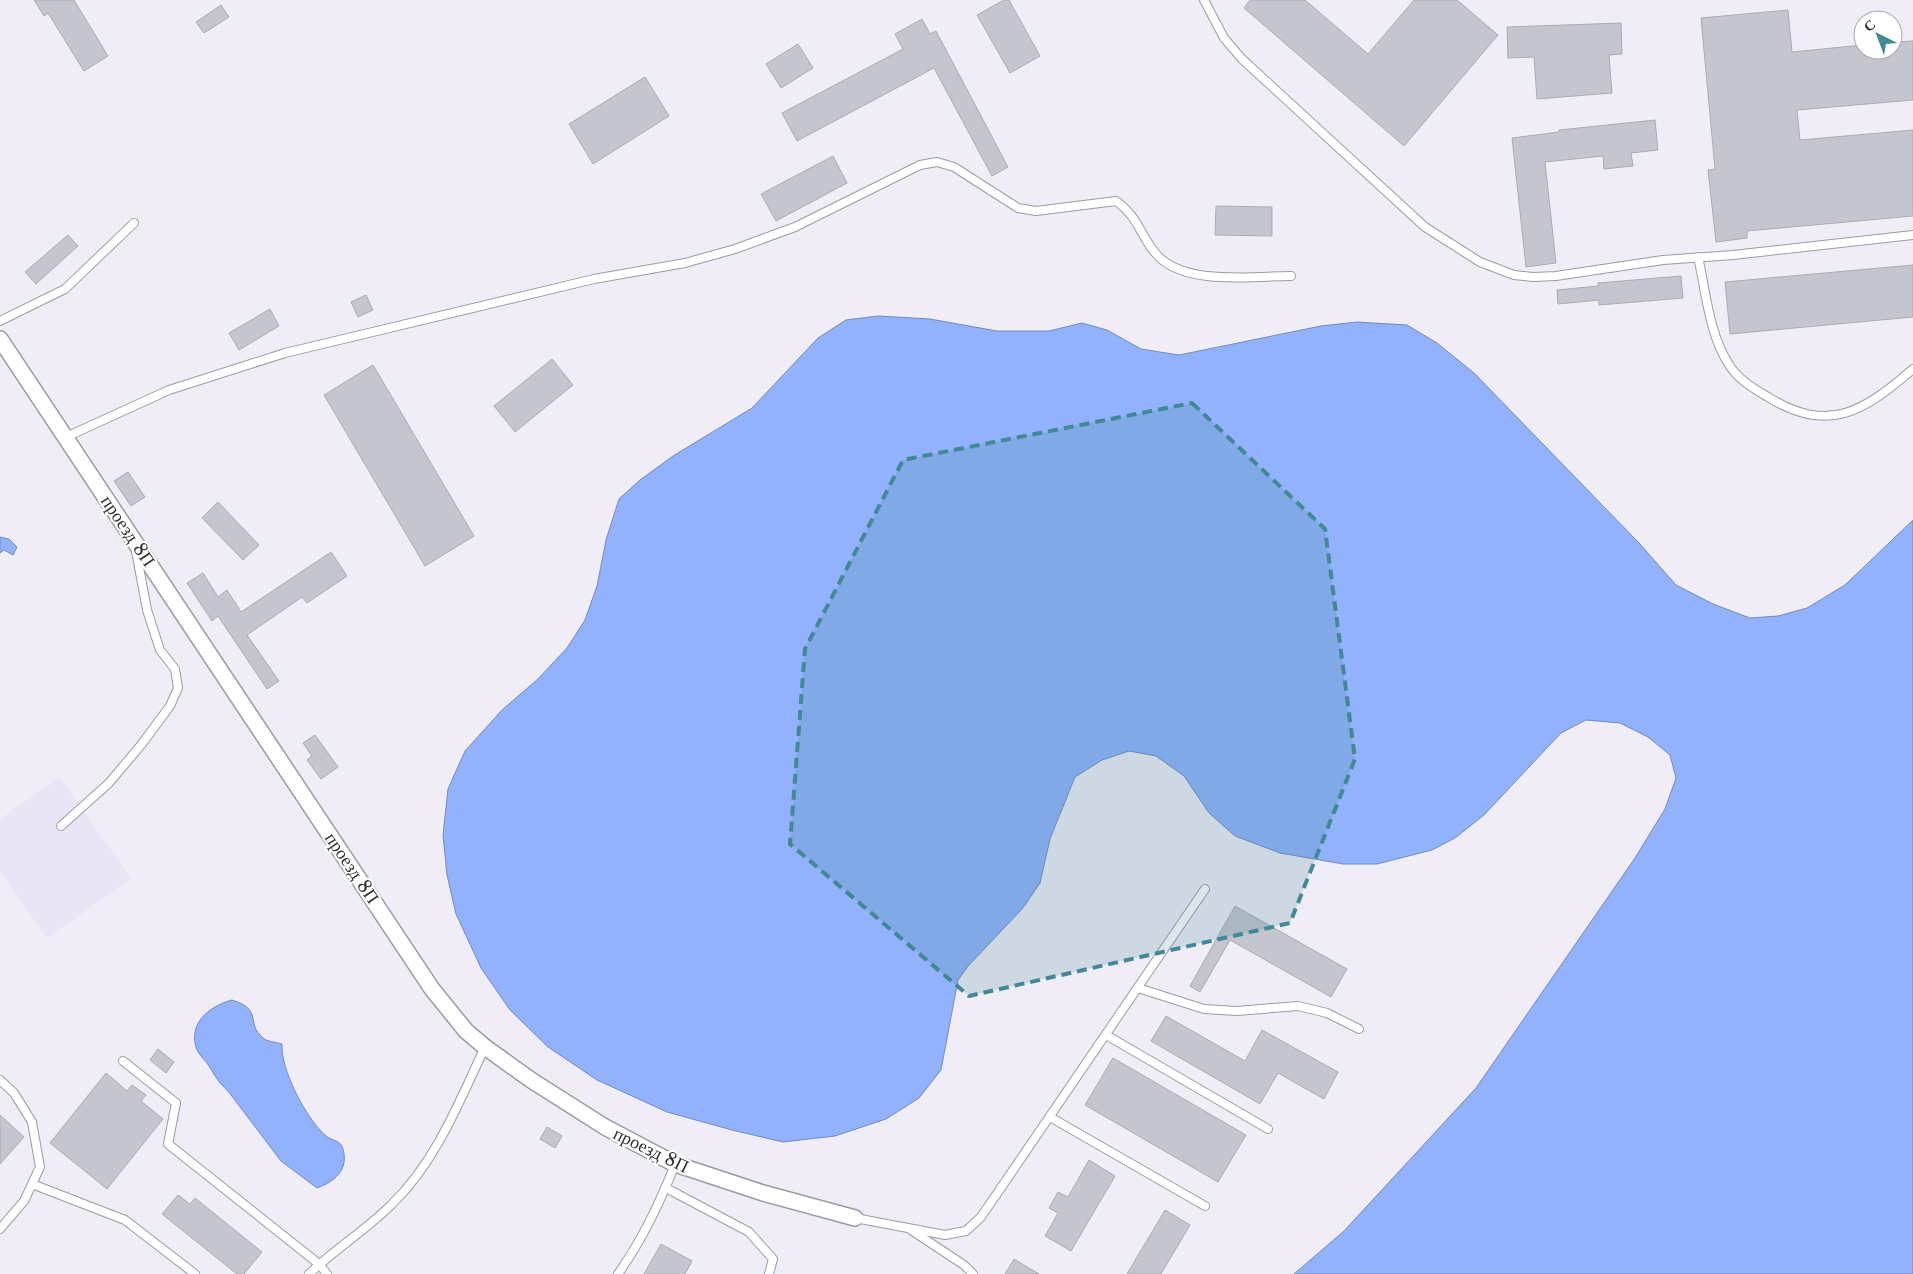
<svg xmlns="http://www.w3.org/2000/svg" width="1913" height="1274" viewBox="0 0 1913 1274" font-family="'Libre Baskerville',serif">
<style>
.built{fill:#ebe4f6}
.water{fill:#92b2fd;stroke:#748ac0}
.building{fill:#c5c5d0;stroke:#aaabb5}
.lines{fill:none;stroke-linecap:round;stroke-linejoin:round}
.lane-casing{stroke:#9e9aa4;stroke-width:10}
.street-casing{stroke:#9e9aa4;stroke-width:18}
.lane{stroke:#fff;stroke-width:8}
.street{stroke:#fff;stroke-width:15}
.marked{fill:#438995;fill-opacity:0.2;stroke:#438995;stroke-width:4;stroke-dasharray:10 6;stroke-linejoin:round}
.labels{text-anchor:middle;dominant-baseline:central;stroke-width:4.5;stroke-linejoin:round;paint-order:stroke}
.street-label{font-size:18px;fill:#2e2c30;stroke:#fff}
</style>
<rect width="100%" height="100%" fill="#f1edf7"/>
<polygon class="built" points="60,777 131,879 47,938 0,871 0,819"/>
<g class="water">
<polygon points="878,316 930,319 997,331 1049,331 1082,323 1107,330 1141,349 1179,355 1321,326 1357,322 1407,325 1437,343 1474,373 1639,543 1676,585 1713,604 1750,618 1778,616 1807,608 1845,585 1913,520 1913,1274 1294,1274 1344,1231 1476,1088 1635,858 1665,809 1676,778 1670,755 1648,737 1620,723 1586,720 1561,733 1484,815 1455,838 1432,850 1377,864 1343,864 1280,853 1235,836 1209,813 1184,776 1156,756 1129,751 1102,760 1075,777 1050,839 1040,883 1023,908 969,965 958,980 941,1070 919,1098 886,1119 835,1136 783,1142 732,1130 667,1112 597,1080 548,1047 510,1010 481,968 456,914 447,875 443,835 448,789 465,751 502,710 538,679 567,648 585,620 597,586 606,540 619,499 640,480 673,456 752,408 818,338 846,320"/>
<polygon points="0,537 9,539 17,547 13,555 4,550 0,553"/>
<path d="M232 1000C264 1010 245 1023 263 1038 267 1042 277 1042 282 1044 280 1069 307 1120 326 1136 332 1141 341 1140 343 1149 349 1170 334 1182 317 1188L281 1161 228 1091C219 1083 215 1076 209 1066 206 1061 200 1056 197 1050 187 1024 209 1006 232 1000Z"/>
</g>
<g class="building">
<polygon points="34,0 74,0 108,56 84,71 48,13 44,16"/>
<polygon points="1004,0 1009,0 1040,56 1010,73 977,15"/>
<polygon points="1250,0 1305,0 1368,54 1414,0 1457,0 1498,35 1404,146 1244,8"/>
<polygon points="221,5 229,17 204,33 196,22"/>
<polygon points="1788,10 1792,52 1863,45 1863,50 1893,50 1893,42 1913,41 1913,100 1797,110 1800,140 1913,130 1913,216 1747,231 1747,238 1716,242 1708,170 1715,169 1701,18"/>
<polygon points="922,19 930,34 936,31 1008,167 992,176 934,68 797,141 782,113 903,49 895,34"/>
<polygon points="1621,23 1622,54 1609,55 1612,93 1537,99 1534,57 1508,58 1507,27"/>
<polygon points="798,44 813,68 781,88 766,64"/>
<polygon points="645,77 669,116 593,164 569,124"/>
<polygon points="1655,120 1658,150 1631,153 1633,166 1604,169 1603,156 1545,162 1556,263 1526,267 1512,138 1559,132 1559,130"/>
<polygon points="833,156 847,183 776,221 761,194"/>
<polygon points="1216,206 1272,207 1272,236 1215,235"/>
<polygon points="68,235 78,246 36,284 25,272"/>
<polygon points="1913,265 1913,317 1730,334 1725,282"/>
<polygon points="1681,276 1683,298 1599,305 1599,300 1558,304 1557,290 1598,286 1598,283"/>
<polygon points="366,295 373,310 358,317 351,302"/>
<polygon points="270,309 279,326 239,350 229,333"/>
<polygon points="552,359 573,385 515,432 494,406"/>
<polygon points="373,365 474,536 425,566 324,395"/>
<polygon points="128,472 145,497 131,506 114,481"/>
<polygon points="218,502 259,545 243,560 202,518"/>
<polygon points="331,552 347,576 307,603 302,597 247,635 279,681 267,689 218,616 212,621 187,583 203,573 218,597 227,590 241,612"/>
<polygon points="315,735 338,767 321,779 307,760 312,756 303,743"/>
<polygon points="1235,906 1347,969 1331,997 1230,940 1200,992 1190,986"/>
<polygon points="1166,1016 1245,1061 1262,1030 1338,1072 1324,1099 1278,1073 1260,1104 1151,1041"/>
<polygon points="158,1049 174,1062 166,1073 150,1060"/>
<polygon points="1113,1058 1246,1135 1218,1182 1085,1105"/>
<polygon points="106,1073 127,1091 132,1085 146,1095 141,1101 163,1119 107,1189 50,1143"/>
<polygon points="0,1115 24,1137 0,1164"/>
<polygon points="547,1127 562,1136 555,1148 540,1139"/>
<polygon points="1089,1160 1115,1176 1071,1251 1045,1236 1058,1213 1049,1208 1058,1192 1068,1197"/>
<polygon points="178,1195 190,1204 195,1198 262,1252 244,1274 237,1274 162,1214"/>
<polygon points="1165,1210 1190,1225 1161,1274 1127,1274"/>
<polygon points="661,1244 692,1261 685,1274 644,1274"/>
<polygon points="1014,1259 1039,1274 1005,1274"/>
</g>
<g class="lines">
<defs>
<g id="lane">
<polyline points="1204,0 1224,38 1242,59 1425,227 1480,262 1514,275 1533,277 1556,276 1663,260 1733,255 1913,235"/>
<path d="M1698 257C1706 292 1709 333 1728 363 1737 379 1753 388 1768 397 1829 435 1864 411 1913 369"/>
<polyline points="0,321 65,289 134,223"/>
<path d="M66 437 169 390 285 353 594 279 685 263 735 249 795 227 920 165 937 162 954 167 1018 208 1036 211 1116 201C1139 217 1140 236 1157 255 1185 286 1254 276 1291 276"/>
<polyline points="61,826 109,783 141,745 170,706 178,688 175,669 160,650 147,610 136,551"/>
<polyline points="1138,988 1204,1009 1237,1011 1298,1006 1327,1013 1359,1029"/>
<polyline points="1106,1035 1268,1129"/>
<polyline points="123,1061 176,1103 168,1144 319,1264 327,1274"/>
<polyline points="0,1080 14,1093 32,1122 40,1167 24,1201 0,1229"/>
<polyline points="1050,1117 1205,1206"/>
<polyline points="32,1184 125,1220 195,1274"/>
<polyline points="666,1188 749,1232 773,1259 769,1274"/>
<polyline points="855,1218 945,1235 966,1231 981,1217 1205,889"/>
<polyline points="911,1230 964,1265 973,1274"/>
<path d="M309 1274C335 1249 366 1230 391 1205 436 1162 459 1102 485 1047"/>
<path d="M618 1274C642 1240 660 1203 675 1164"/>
</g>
<polyline id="street" points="0,339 432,989 466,1031 485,1047 531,1080 605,1127 675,1164 763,1193 855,1218"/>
</defs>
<use href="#lane" class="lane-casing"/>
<use href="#street" class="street-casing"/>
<use href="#lane" class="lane"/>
<use href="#street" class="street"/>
</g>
<path class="marked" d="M1192 403 1325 529 1355 759 1290 923 969 996 790 844 805 649 903 460Z"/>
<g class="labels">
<g class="street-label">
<text transform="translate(128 531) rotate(56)">проезд 8П</text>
<text transform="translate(352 868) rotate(56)">проезд 8П</text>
<text transform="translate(651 1150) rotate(26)">проезд 8П</text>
</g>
</g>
<g transform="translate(1878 35) rotate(318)"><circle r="24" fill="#ffffff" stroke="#ababac"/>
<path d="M0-4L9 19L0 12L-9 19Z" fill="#438995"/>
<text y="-8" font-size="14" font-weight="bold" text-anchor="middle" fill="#2e2c30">С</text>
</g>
</svg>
